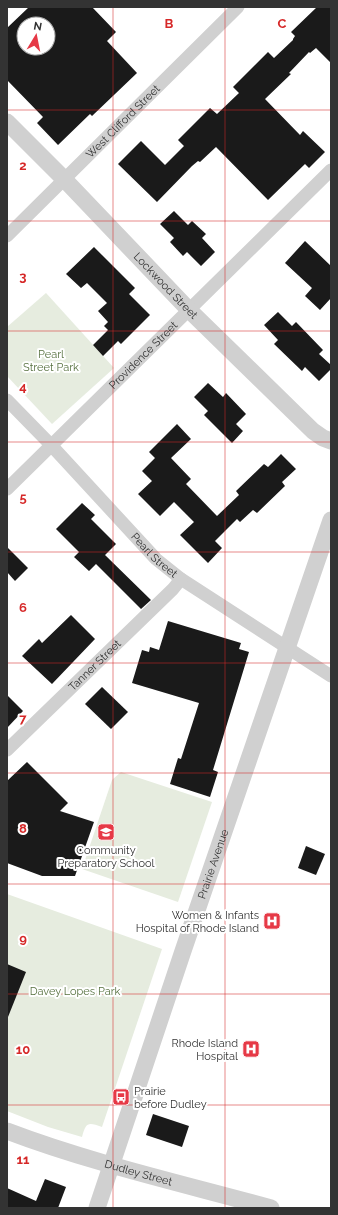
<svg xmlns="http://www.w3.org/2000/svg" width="338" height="1215" viewBox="0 0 338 1215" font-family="Raleway,sans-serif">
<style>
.green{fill:#e6ecdf}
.building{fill:#1a1a1a;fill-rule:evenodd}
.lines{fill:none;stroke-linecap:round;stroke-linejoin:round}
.minor{stroke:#d0d0d0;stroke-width:13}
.tertiary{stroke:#d0d0d0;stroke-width:17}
.grid{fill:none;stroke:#d62828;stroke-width:1;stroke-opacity:0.55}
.labels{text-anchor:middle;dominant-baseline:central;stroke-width:4;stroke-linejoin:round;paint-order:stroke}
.street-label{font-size:11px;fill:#333;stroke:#fff}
.park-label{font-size:11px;fill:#56703f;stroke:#fff}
.poi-label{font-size:11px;fill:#333;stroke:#fff;text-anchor:end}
.grid-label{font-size:13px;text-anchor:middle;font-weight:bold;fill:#d62828;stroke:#fff;stroke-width:4;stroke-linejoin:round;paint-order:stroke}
</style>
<rect width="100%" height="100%" fill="#fff"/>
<g class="green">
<polygon points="46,293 114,368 52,424 7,376 7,327"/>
<polygon points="121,772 212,802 178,902 82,869 112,780"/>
<path d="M7 894 162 949 102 1127C88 1122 86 1122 82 1137L48 1127 7 1111Z"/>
</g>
<g class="building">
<path d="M29 7H92L116 32 107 41 137 73 92 116 90 114 58 145 37 123 43 117 7 80V28ZM24 24H48V48H24Z"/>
<polygon points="317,7 331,7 331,63 316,48 310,53 309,52 289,73 291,74 265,99 300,135 303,131 325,152 309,168 305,164 268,200 216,147 200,162 198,161 192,166 157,202 118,164 141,141 165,165 184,146 178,140 210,108 217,114 239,93 233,87 268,52 274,58 293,40 293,39 295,36 291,32"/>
<polygon points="174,211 188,225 192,221 206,234 202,238 215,252 201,266 187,252 183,256 170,242 174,238 160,224"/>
<polygon points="305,241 331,266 331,298 320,310 305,296 312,288 285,263"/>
<polygon points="94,247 135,288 129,294 150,315 121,344 118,341 103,356 93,345 108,330 104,326 108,322 98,311 107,303 87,283 81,288 66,274"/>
<polygon points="278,312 292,326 296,322 323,350 319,354 331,365 331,369 319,381 305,367 302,371 274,344 278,340 264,325"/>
<polygon points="208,383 223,397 226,393 246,414 236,424 243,431 232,443 204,415 208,411 194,397"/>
<polygon points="177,424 191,439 171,458 191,479 186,484 217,516 239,495 236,491 264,464 268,467 281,454 296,469 282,482 285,486 257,513 253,510 240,522 237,519 215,541 222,548 208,563 180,535 194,522 174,502 160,516 138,494 152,481 142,471 155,458 149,452"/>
<polygon points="82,503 95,515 91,519 116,544 105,555 151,600 141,609 96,564 89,571 74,557 79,552 56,529"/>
<polygon points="7,547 28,568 15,581 7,572"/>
<polygon points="71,615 95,639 52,684 22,656 39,639 42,643"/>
<polygon points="168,621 241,643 239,649 249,652 213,770 218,772 210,797 170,784 178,758 181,759 199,703 132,683 142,650 149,652 150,647 159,650"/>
<polygon points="102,687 128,712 111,729 85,704"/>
<polygon points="7,695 23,711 7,728"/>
<polygon points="27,762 68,803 60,811 94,822 75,876 42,876 7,863 7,781"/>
<polygon points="306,846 325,854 316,875 298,868"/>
<polygon points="7,964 26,972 8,1017 7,1017"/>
<polygon points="153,1114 189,1126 182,1147 146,1135"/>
<polygon points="45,1179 66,1187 58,1208 7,1208 7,1188 36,1201"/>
</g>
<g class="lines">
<g class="minor">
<path id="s1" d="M7 236 238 7"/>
<path id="s2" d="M7 400 51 445 156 559 181 579 331 676"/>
<path id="s3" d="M7 489 331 170"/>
<path id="s4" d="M7 750 173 589 181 579"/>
</g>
<g class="tertiary">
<path id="s5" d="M7 122 65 180 189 310 313 431 323 438 331 441"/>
<path id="s6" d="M7 1131C91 1163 184 1184 271 1208"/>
<path id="s7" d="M97 1208 183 951 331 520"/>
</g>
</g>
<path class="grid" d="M113 7V1208M225 7V1208M7 110H331M7 221H331M7 331H331M7 442H331M7 552H331M7 663H331M7 773H331M7 884H331M7 994H331M7 1105H331"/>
<defs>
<symbol id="school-square" viewBox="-11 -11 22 22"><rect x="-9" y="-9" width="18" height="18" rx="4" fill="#e63946" stroke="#fff"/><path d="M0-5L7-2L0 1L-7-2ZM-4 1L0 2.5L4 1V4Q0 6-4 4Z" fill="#fff"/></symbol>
<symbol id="hospital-square" viewBox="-11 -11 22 22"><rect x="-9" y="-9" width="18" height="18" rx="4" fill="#e63946" stroke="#fff"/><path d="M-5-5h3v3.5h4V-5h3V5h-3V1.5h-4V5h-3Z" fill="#fff"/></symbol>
<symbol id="bus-square" viewBox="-11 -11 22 22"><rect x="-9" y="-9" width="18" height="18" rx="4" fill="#e63946" stroke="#fff"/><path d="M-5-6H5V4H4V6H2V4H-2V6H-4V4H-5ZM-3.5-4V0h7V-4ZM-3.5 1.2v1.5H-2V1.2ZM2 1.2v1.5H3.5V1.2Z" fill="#fff"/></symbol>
</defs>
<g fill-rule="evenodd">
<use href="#school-square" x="96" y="822" width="20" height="20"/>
<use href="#hospital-square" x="262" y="911" width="20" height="20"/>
<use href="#hospital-square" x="241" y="1039" width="20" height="20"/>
<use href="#bus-square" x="111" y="1087" width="20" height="20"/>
</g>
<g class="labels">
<g class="street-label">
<text stroke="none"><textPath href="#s1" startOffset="163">West Clifford Street</textPath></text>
<text stroke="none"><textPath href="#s5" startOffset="228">Lockwood Street</textPath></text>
<text stroke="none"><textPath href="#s3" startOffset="191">Providence Street</textPath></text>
<text stroke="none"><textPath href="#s2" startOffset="214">Pearl Street</textPath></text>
<text stroke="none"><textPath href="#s4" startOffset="122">Tanner Street</textPath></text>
<text stroke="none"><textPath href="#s7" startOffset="363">Prairie Avenue</textPath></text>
<text stroke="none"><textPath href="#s6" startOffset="138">Dudley Street</textPath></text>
</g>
<g class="park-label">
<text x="51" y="354">Pearl<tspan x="51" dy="13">Street Park</tspan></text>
<text x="75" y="991">Davey Lopes Park</text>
</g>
<g class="poi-label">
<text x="106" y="850" text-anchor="middle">Community<tspan x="106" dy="13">Preparatory School</tspan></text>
<text x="259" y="915">Women &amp; Infants<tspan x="259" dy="13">Hospital of Rhode Island</tspan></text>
<text x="238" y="1043">Rhode Island<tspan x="238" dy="13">Hospital</tspan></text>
<text x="134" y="1091" text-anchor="start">Prairie<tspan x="134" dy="13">before Dudley</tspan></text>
</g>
</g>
<g class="grid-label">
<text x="169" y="28">B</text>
<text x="282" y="28">C</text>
<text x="23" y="170">2</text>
<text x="23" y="281">3</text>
<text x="23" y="391">4</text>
<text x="23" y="502">5</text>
<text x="23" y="612">6</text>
<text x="23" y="723">7</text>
<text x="23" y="833">8</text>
<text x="23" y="943">9</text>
<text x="23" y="1054">10</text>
<text x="23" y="1164">11</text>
</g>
<rect width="338" height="1215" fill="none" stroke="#333333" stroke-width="16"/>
<g transform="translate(36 36) rotate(10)"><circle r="19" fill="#ffffff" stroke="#adadad"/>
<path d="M0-3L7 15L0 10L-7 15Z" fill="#e63946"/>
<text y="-6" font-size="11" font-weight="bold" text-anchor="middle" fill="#333333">N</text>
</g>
</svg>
